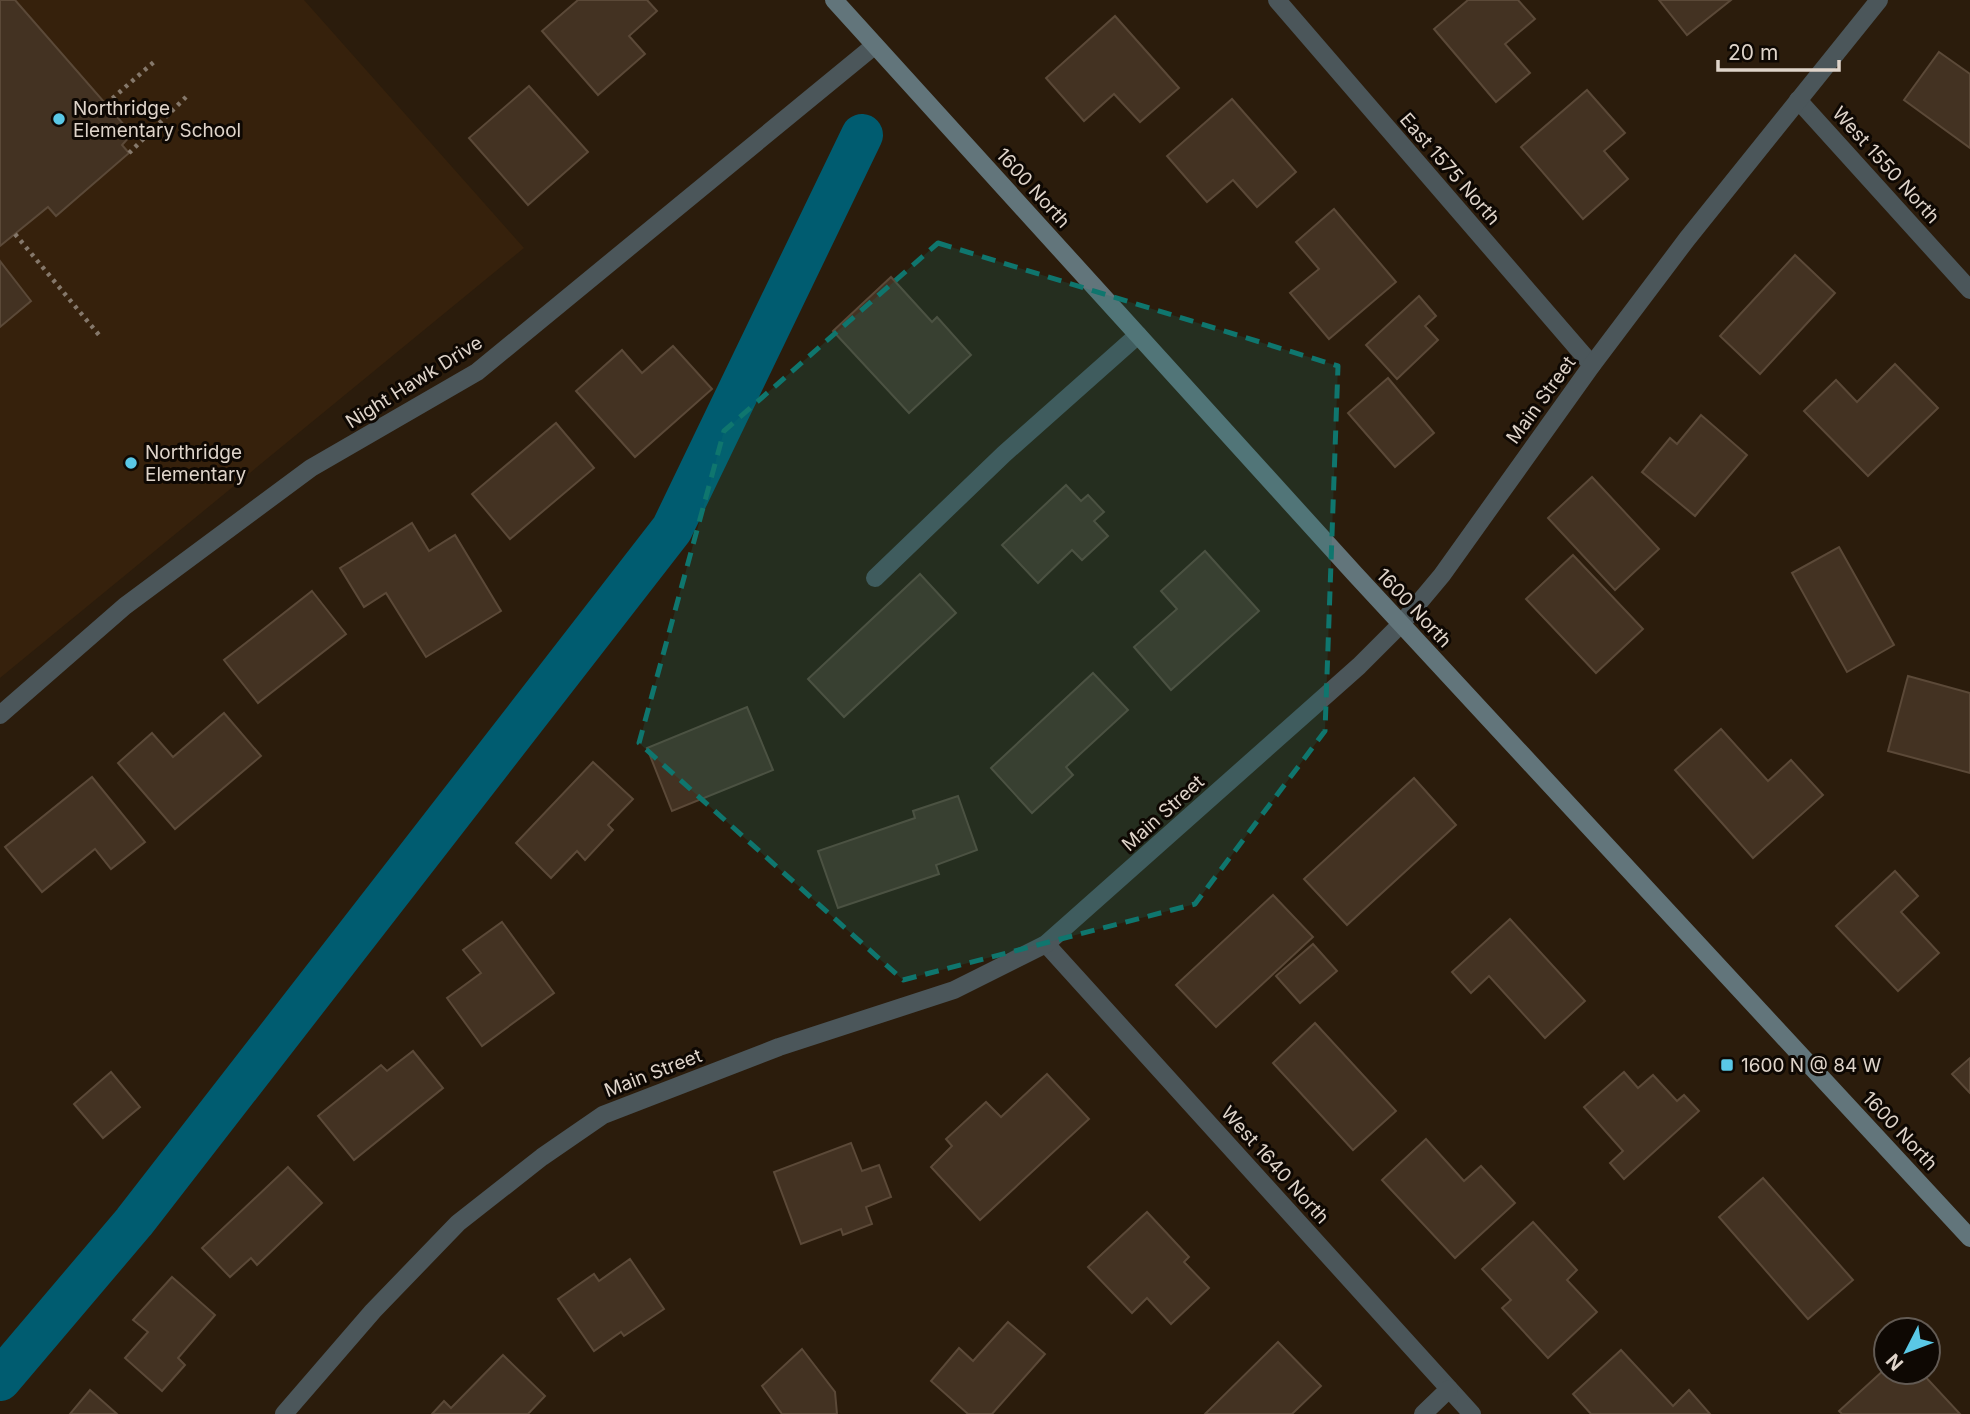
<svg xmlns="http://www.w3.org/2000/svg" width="1970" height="1414" viewBox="0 0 1970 1414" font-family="Inter,sans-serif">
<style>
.built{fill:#36210c}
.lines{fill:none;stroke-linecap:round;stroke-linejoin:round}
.canal{stroke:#005c70;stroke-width:42}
.building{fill:#433222;stroke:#5b4938;stroke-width:2}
.path{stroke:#85786b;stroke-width:4.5;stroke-dasharray:3.5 5;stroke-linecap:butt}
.service{stroke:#4b565a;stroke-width:18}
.minor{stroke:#4b565a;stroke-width:18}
.tertiary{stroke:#4b565a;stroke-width:18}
.secondary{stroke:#62757b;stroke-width:18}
.marked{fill:#0f766e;fill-opacity:0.2;stroke:#0f766e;stroke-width:5;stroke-dasharray:14 9;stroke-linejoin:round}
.poi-dot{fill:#5ac8e6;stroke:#0e0803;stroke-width:2.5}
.labels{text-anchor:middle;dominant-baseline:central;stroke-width:6;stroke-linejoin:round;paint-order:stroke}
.poi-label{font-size:19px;fill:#dfd4ca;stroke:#0e0803;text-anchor:start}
.street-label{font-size:19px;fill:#dfd4ca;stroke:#0e0803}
</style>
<rect width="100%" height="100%" fill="#2b1c0c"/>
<polygon class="built" points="0,0 304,0 524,248 0,678"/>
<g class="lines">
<polyline class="canal" points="0,1380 134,1222 672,529 862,135"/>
</g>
<g class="building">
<polygon points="0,0 15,0 132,134 122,145 129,153 56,216 48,207 0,246"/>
<polygon points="578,0 647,0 657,11 629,36 645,54 598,95 542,31"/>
<polygon points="1468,0 1518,0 1535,19 1505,44 1530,73 1496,102 1434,29"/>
<polygon points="1659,0 1731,0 1687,35"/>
<polygon points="1115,16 1179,88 1140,122 1114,94 1084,121 1046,78"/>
<polygon points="1939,52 1970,74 1970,148 1904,100"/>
<polygon points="529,86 588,152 528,205 469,138"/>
<polygon points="1587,90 1625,133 1604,151 1628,179 1583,219 1521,147"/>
<polygon points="1232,99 1296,172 1257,207 1233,180 1207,202 1167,156"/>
<polygon points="1334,209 1396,282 1329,339 1290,293 1319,269 1296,242"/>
<polygon points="1795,255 1835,293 1760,374 1720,336"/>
<polygon points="0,261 31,301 0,327"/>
<polygon points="891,277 932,322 937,317 971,355 909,413 833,331"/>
<polygon points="1419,296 1436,316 1425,326 1438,340 1397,379 1366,345"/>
<polygon points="673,346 712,389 635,457 576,391 622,350 642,373"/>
<polygon points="1895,364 1938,408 1868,476 1804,411 1836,380 1857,402"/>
<polygon points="1388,378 1434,433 1395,467 1348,413"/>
<polygon points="1701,415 1747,455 1695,516 1642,472 1670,438 1677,444"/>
<polygon points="556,423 594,468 510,539 472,494"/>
<polygon points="1592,477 1659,549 1615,590 1548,518"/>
<polygon points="1066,485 1081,501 1088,495 1104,512 1094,521 1108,536 1082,560 1072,550 1038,583 1002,545"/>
<polygon points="412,523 429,551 455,535 501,611 426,657 386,593 364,607 340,568"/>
<polygon points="1839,547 1894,645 1847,672 1792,573"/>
<polygon points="1205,551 1259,611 1171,690 1134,647 1177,609 1161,591"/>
<polygon points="1573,555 1643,629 1596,673 1526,599"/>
<polygon points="920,574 956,613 844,717 808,679"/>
<polygon points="312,591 346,634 258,703 224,660"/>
<polygon points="1093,673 1128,710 1066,767 1073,775 1032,813 991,768"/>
<polygon points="1908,676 1970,693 1970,773 1888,751"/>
<polygon points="747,707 773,770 672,811 647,748"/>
<polygon points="224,713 261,756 175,829 118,763 152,733 173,757"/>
<polygon points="1721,729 1768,781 1791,760 1823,795 1753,858 1675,770"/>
<polygon points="593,762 633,799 608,825 613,830 585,860 577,851 551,878 516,843"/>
<polygon points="92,777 145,842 111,869 95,849 42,892 5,847"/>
<polygon points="1414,778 1456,825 1347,925 1304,879"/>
<polygon points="958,796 977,850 936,865 939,874 838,908 818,851 915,818 913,811"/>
<polygon points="1895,871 1918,896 1901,912 1939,953 1898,991 1836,926"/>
<polygon points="1273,895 1313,937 1216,1027 1176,985"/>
<polygon points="1510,919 1585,1001 1545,1038 1489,976 1471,993 1452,972"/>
<polygon points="502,922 554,993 482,1046 447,998 481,973 463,950"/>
<polygon points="1313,944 1337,971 1300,1003 1276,976"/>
<polygon points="1315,1023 1396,1111 1353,1150 1273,1063"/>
<polygon points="413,1051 443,1088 354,1160 318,1116 381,1065 387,1071"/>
<polygon points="1970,1058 1970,1093 1952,1074"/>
<polygon points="111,1072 140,1107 103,1138 74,1104"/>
<polygon points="1624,1072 1638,1088 1653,1075 1677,1101 1684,1095 1699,1111 1624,1179 1610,1163 1623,1151 1584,1107"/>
<polygon points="1047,1074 1089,1119 980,1220 931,1167 952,1146 946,1139 986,1102 1001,1117"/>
<polygon points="1426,1139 1464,1181 1481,1166 1515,1203 1455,1258 1382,1180"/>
<polygon points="851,1143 862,1171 879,1165 891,1197 866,1207 872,1224 843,1235 841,1229 801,1244 774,1172"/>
<polygon points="288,1167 322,1203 257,1265 251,1258 230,1277 202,1248"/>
<polygon points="1763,1178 1853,1280 1808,1319 1719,1217"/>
<polygon points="1147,1212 1189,1257 1184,1262 1209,1288 1171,1324 1147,1298 1132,1313 1088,1267"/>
<polygon points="1533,1222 1577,1270 1567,1280 1597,1312 1548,1358 1502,1308 1511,1300 1482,1269"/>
<polygon points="630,1259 664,1309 624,1336 621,1332 594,1351 558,1299 594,1274 599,1281"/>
<polygon points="172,1277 215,1315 178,1358 185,1365 162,1391 125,1358 148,1332 133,1320"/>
<polygon points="1008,1322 1045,1354 992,1414 968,1414 931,1381 959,1348 973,1361"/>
<polygon points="1278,1342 1321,1386 1292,1414 1205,1414"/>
<polygon points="802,1349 835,1392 837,1414 782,1414 762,1386"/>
<polygon points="1621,1350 1673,1406 1689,1390 1710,1414 1591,1414 1573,1394"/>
<polygon points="503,1355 545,1396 528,1414 432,1414 444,1401 451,1408"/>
<polygon points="1886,1368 1886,1372 1921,1372 1960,1414 1842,1414 1839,1411"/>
<polygon points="90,1390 117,1414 70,1414"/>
</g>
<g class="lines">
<g class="path">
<polyline points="106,104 155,61"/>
<polyline points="129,153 186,97"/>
<polyline points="15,234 99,335"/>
</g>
<polyline class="service" points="875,578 1004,454 1138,335"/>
<g class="minor">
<polyline points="1277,0 1592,365"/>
<polyline points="1798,100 1970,290"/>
<polyline points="0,715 125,606 311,468 477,372 874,46"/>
<polyline points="1046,944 1472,1414"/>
<polyline points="1423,1414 1449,1389"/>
</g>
<polyline class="tertiary" points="284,1414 373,1311 458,1223 542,1157 603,1115 779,1047 954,990 1046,944 1359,666 1401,624 1442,575 1592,365 1687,239 1879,0"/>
<polyline class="secondary" points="834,0 1354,573 1970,1238"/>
</g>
<path class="marked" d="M938 243 1338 366 1325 731 1195 904 903 980 639 743 724 431Z"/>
<g class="poi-dot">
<circle cx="59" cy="119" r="7"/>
<circle cx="131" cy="463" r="7"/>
<rect x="1720" y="1058" width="14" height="14" rx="3.5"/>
</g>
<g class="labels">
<g class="poi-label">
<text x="73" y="108">Northridge<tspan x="73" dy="22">Elementary School</tspan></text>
<text x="145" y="452">Northridge<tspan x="145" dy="22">Elementary</tspan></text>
<text x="1741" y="1065">1600 N @ 84 W</text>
</g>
<g class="street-label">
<text transform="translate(1886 165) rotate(48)">West 1550 North</text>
<text transform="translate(1450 169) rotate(49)">East 1575 North</text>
<text transform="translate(1033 188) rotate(48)">1600 North</text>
<text transform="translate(414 382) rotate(-32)">Night Hawk Drive</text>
<text transform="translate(1541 400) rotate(-54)">Main Street</text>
<text transform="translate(1414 608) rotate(47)">1600 North</text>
<text transform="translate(1163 813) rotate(-42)">Main Street</text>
<text transform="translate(653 1073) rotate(-21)">Main Street</text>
<text transform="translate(1900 1131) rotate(47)">1600 North</text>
<text transform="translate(1275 1165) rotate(48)">West 1640 North</text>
</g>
</g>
<g transform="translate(1907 1351) rotate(228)"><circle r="33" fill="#0e0803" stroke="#625a53" stroke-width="2"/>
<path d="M0-5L12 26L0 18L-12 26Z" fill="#5ac8e6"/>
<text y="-10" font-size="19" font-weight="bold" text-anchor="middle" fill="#dfd4ca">N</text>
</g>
<path d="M1718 60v10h121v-10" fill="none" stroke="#dfd4ca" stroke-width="3.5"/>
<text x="1728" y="60" font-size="21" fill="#dfd4ca" stroke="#0e0803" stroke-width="5" paint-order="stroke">20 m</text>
</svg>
